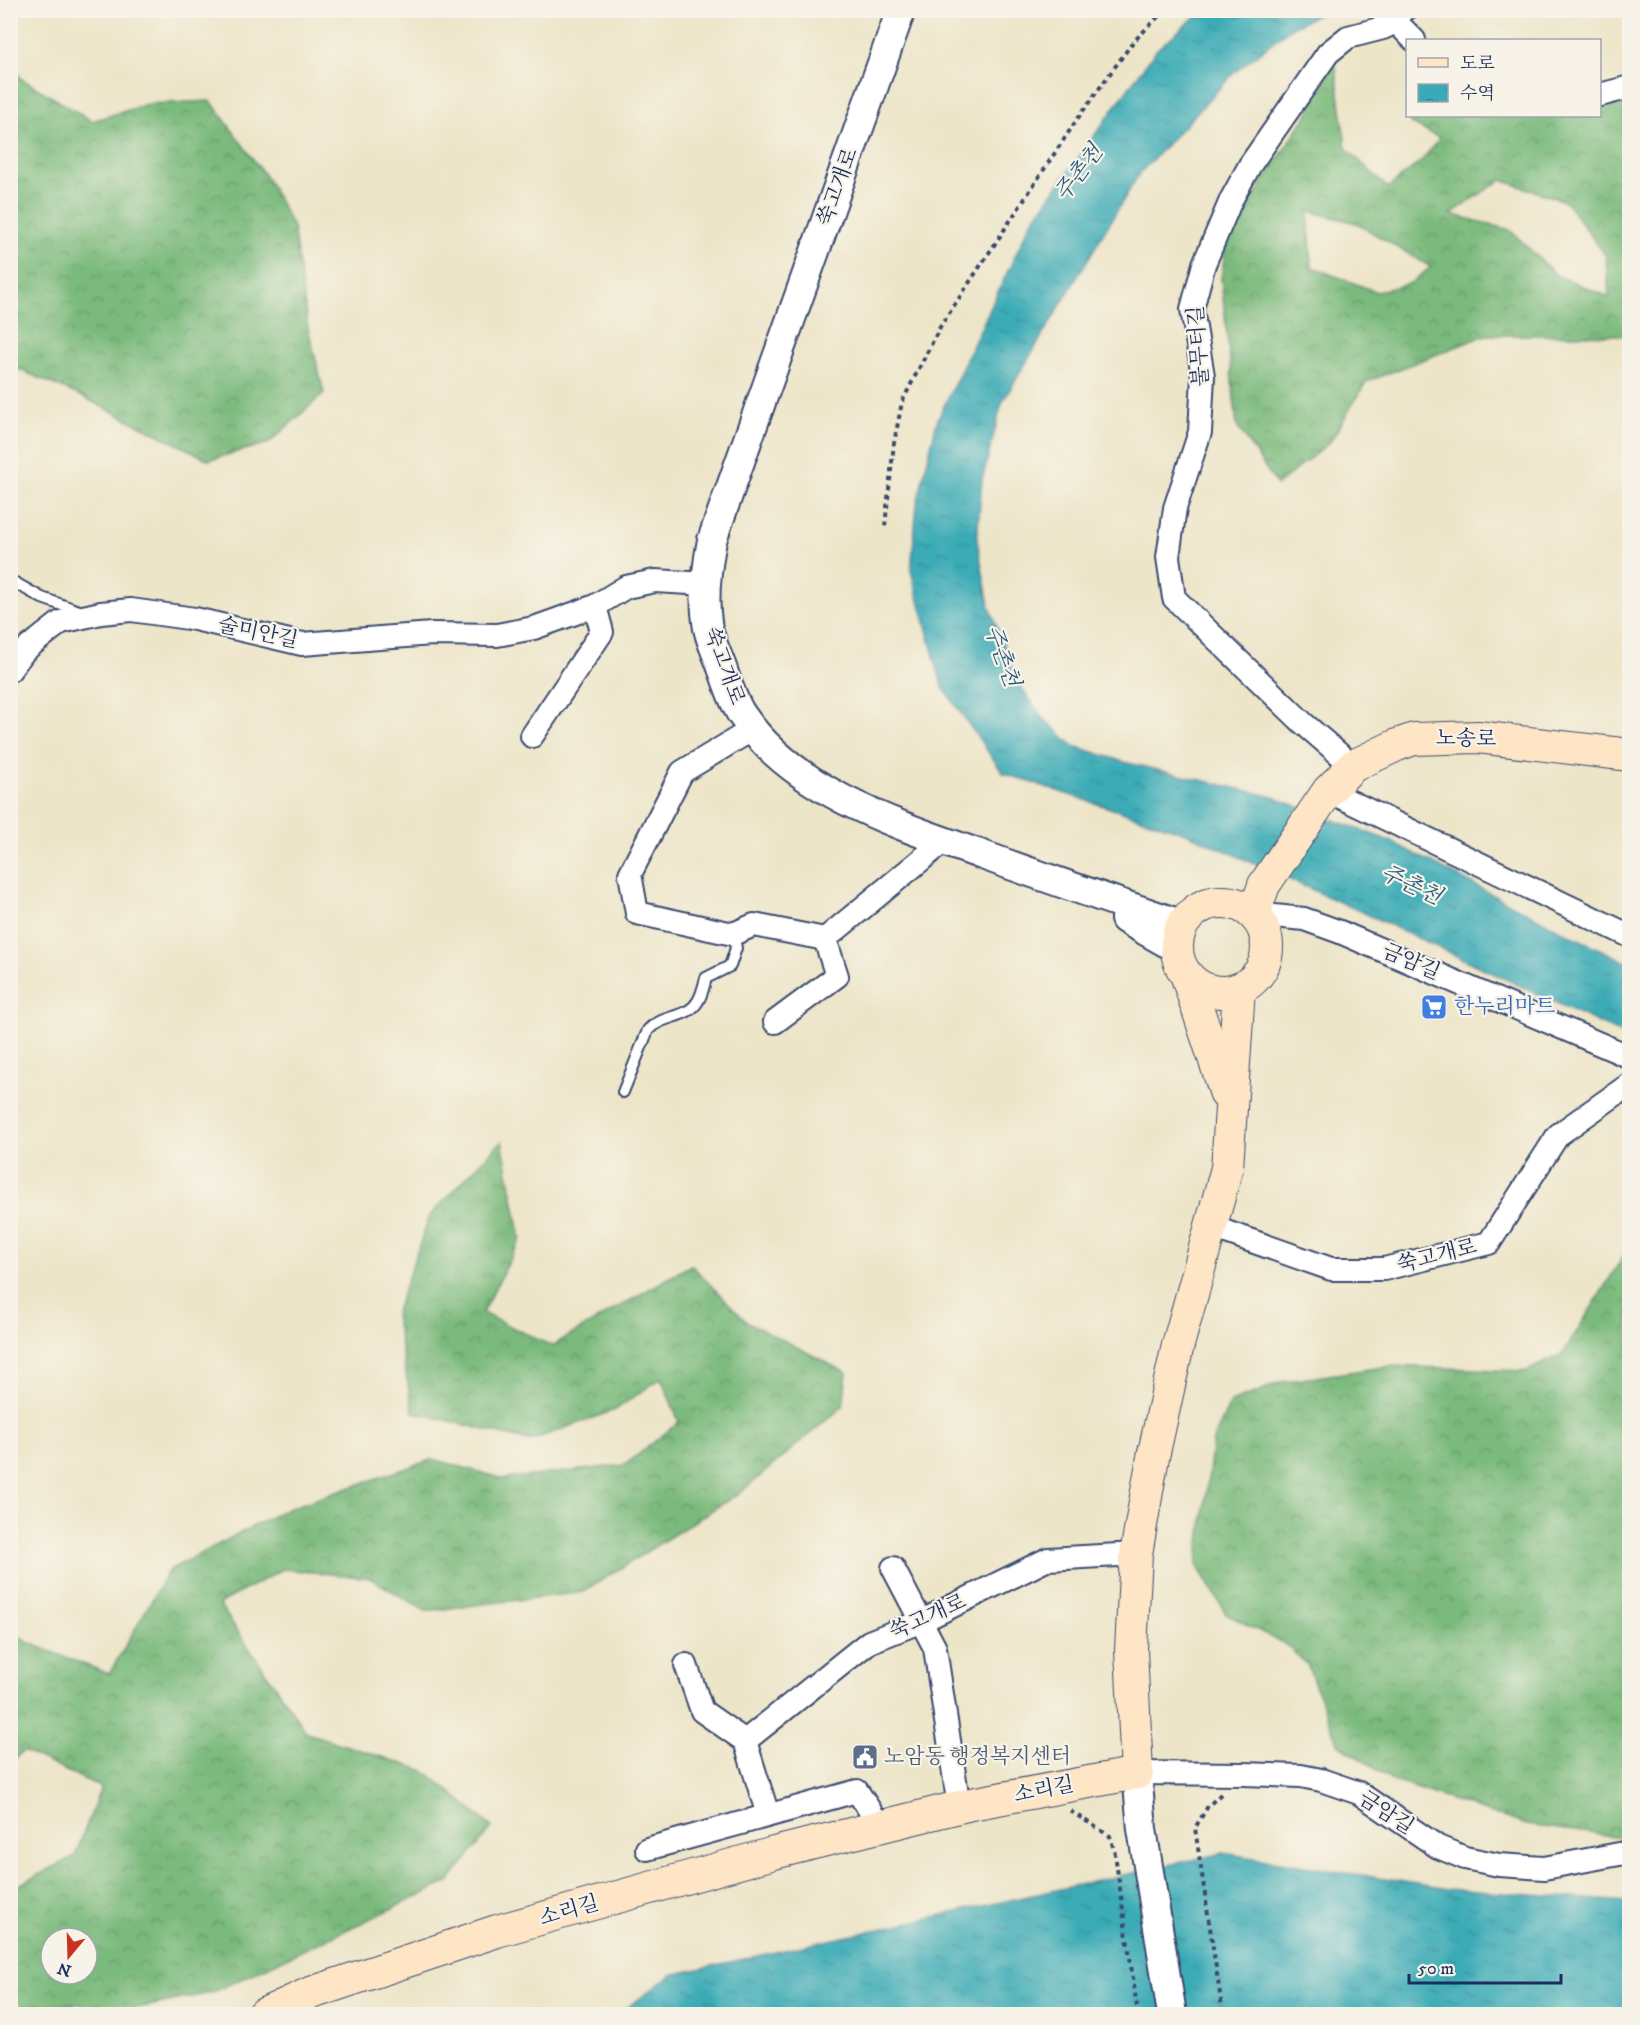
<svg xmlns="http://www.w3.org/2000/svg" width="1640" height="2025" viewBox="0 0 1640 2025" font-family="'IM FELL DW Pica','Noto Serif KR',serif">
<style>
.forest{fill:url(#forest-crowns);stroke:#4a746d;stroke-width:1.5;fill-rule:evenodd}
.water{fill:url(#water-ripples);stroke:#2a6d8a;stroke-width:1.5}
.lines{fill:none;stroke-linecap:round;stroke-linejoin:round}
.service-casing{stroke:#3a4a6e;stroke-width:14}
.minor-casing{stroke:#3a4a6e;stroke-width:26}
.tertiary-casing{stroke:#3a4a6e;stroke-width:32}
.secondary-casing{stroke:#3a4a6e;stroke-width:34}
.path{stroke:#3a4a6e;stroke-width:4;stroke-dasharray:4.5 4.5;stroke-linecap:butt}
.service{stroke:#fff;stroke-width:10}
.minor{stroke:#fff;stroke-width:22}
.tertiary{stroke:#fff;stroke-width:28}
.secondary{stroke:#fde5c5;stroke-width:32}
.labels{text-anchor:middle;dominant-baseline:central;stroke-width:4.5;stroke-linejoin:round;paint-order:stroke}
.street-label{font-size:21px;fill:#1b2f5e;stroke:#f7f3e8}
.shop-label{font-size:21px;fill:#366cbe;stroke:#f7f3e8;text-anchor:start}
.service-label{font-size:21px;fill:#4e5e75;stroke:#f7f3e8;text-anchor:start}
.water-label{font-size:22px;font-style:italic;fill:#265a7d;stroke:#f7f3e8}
</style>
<defs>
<pattern id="forest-crowns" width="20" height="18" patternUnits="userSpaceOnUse" patternTransform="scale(1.5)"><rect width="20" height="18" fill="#7aba7c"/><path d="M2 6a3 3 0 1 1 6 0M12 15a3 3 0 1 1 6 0" fill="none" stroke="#639869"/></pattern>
<pattern id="water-ripples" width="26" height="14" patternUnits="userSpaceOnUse" patternTransform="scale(1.5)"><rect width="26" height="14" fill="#3aabb6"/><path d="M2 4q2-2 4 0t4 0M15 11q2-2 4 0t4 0" fill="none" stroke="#308c97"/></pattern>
</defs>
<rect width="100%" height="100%" fill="#f7f3e8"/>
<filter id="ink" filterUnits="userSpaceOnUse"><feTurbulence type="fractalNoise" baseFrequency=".0167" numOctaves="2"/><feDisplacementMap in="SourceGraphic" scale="12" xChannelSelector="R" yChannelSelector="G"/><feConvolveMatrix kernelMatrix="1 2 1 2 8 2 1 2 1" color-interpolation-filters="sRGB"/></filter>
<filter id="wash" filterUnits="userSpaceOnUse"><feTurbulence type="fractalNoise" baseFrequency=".008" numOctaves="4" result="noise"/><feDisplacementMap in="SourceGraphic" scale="24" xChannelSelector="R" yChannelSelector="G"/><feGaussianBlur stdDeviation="1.35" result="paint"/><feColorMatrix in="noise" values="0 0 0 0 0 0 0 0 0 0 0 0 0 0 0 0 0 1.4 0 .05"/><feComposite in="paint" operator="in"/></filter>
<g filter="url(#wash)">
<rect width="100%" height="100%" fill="#ede5c8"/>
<g class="forest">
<polygon points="11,55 20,78 92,121 148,104 211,101 266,177 293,227 308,328 324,393 269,443 209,460 81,396 11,366"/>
<path d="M1335 61 1346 148 1388 188 1422 160 1440 138 1410 123 1411 116H1600V95L1629 99V335H1486L1366 382 1330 442 1277 485 1237 426 1221 279 1227 237 1308 113ZM1501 180 1565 201 1606 256 1609 297 1556 275 1510 230 1451 214ZM1308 211 1356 223 1431 267 1411 283 1377 292 1312 267Z"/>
<path d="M502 1141 521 1239 482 1313 552 1346 691 1265 746 1321 847 1373 843 1406 741 1492 583 1592 426 1611 370 1578 283 1569 219 1604 307 1733 425 1771 492 1827 449 1882 211 1993 114 2013 82 2004 25 2006 19 2014H11V1889L75 1856 101 1787 23 1751 11 1762V1630L29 1643 109 1674 169 1570 284 1510 433 1459 504 1479 625 1465 679 1422 661 1378 615 1410 529 1441 413 1412 395 1314 430 1215ZM51 1938H87V1974H51Z"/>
<polygon points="1629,1247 1629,1838 1527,1825 1394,1781 1338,1744 1307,1664 1283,1643 1226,1614 1197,1565 1213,1440 1231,1402 1282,1382 1390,1366 1527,1371 1563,1354"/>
</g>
<g class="water">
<polygon points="1202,11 1326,11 1292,27 1235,72 1139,174 1002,403 982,480 977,540 989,605 1017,681 1041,716 1074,746 1128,763 1270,796 1390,841 1568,934 1629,963 1629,1037 1373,917 1186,833 1003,773 942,686 911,571 917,503 937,421 1030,224 1157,49"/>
<polygon points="1223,1853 1448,1889 1629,1902 1629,2014 619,2014 671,1975"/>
</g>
</g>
<g filter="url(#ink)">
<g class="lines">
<defs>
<g id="service">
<polyline points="1389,10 1396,22 1415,10"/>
<polyline points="10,580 42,598 82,612"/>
<path d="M623 1092 648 1030C663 1014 688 1019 698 1001 702 995 704 985 706 978L730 966 736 948 733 934"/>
</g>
<g id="minor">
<polyline points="1600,95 1630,87"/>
<polyline points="10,670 25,650 61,622 101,613 131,610 195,619 302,644 432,634 497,635 534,628 595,606"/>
<polyline points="753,729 682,772 630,874 637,913 733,934 754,925 825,939"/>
<polyline points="532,736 602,632 595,606 626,587 655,581 707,584"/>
<polyline points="1353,766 1303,723 1174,598 1168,557 1175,508 1200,432 1203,376 1192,309 1204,264 1231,200 1250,165 1328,53 1348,37 1383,28 1396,22 1414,40"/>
<polyline points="1328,791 1630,936"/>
<polyline points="1254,914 1304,919 1340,932 1630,1057"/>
<polyline points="775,1022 837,976 825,939 944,841"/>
<polyline points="1212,1227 1331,1269 1384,1269 1489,1243 1558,1135 1630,1084"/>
<polyline points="893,1568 935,1648 959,1807"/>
<polyline points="686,1665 702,1711 745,1741 768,1815"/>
<polyline points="745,1741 869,1642 922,1621 1048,1559 1136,1554"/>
<polyline points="1137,1773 1244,1774 1301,1776 1321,1780 1359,1793 1438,1847 1465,1858 1499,1865 1544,1868 1630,1852"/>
<polyline points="647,1849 857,1791 880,1826"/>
</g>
<g id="tertiary">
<path d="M901 10 712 540C707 566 703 595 707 622 708 636 716 651 721 665 727 681 732 700 742 715 793 791 895 824 977 853 1045 878 1114 901 1183 925"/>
<polyline points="1125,919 1176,948"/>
<polyline points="1137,1773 1142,1829 1172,2014"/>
</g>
<g id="secondary">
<circle cx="1222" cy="947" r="45"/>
<polyline points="1254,914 1264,885 1328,791 1353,766 1397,745 1414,739 1478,737 1630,755"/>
<polyline points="1186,974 1226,1094"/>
<polyline points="264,2014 308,1994 497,1931 774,1853 971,1804 1137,1773 1131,1650 1136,1554 1153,1457 1178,1345 1227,1168 1239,989"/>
</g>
</defs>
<use href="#service" class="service-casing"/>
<use href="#minor" class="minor-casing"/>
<use href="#tertiary" class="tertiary-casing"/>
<use href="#secondary" class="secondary-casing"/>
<g class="path">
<polyline points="885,526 894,443 902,402 940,327 1080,115 1133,42 1165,10"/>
<polyline points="1221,1794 1208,1806 1195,1828 1223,2014"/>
<polyline points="1070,1811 1110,1836 1115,1854 1138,2014"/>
</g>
<use href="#service" class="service"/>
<use href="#minor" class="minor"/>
<use href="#tertiary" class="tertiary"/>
<use href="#secondary" class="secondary"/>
</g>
</g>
<defs>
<symbol id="supermarket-square" viewBox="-11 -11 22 22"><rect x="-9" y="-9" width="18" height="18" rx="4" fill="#3f7fe0" stroke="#f7f3e8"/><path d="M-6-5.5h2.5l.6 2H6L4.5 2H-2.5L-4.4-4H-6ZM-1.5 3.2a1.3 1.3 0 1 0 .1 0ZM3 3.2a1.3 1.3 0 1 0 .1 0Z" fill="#fff"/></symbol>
<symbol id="civic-square" viewBox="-11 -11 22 22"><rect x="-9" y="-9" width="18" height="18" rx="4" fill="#5c6f8a" stroke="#f7f3e8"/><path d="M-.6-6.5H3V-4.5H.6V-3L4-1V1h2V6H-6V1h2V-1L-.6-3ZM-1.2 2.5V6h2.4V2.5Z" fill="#fff"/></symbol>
</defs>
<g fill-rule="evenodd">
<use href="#supermarket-square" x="1419" y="992" width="30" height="30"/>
<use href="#civic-square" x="850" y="1742" width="30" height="30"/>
</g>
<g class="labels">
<g class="street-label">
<text transform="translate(838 187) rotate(-70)">쑥고개로</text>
<text transform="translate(1199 346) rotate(-94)">불무터길</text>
<text transform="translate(258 633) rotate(12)">술미안길</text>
<text transform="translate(724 666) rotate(70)">쑥고개로</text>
<text transform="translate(1466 739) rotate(1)">노송로</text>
<text transform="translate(1411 962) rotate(23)">금암길</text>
<text transform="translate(1437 1256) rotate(-14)">쑥고개로</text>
<text transform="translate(928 1617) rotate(-24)">쑥고개로</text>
<text transform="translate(1044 1790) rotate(-11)">소리길</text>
<text transform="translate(1386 1813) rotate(33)">금암길</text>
<text transform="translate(569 1911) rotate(-16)">소리길</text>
</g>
<g class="shop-label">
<text x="1454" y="1007">한누리마트</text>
</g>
<g class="service-label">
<text x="884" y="1757">노암동 행정복지센터</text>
</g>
<g class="water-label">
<text transform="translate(1079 173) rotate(-53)">주촌천</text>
<text transform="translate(1002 656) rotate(70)">주촌천</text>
<text transform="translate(1411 885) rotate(25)">주촌천</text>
</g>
</g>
<rect width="1640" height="2025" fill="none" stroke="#f7f3e8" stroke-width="36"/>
<rect x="1406" y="39" width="195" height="78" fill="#f7f3e8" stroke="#9fa5b1" stroke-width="1.5"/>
<rect x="1418" y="58" width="30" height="9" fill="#fde5c5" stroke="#9fa5b1" stroke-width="1.5"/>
<text x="1460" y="69" font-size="18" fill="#1b2f5e">도로</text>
<rect x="1418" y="84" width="30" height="18" fill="url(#water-ripples)" stroke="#9fa5b1" stroke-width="1.5"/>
<text x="1460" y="99" font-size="18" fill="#1b2f5e">수역</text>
<g transform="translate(69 1956) rotate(199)"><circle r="28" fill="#f7f3e8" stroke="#9fa5b1" stroke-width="1.5"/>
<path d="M0-4.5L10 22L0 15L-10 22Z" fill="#c8321e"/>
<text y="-9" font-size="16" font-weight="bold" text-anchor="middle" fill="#1b2f5e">N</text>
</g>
<path d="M1409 1974v9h152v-9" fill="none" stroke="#1b2f5e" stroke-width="3"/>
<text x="1418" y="1974" font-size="18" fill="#1b2f5e" stroke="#f7f3e8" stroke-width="4.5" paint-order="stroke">50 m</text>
</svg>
